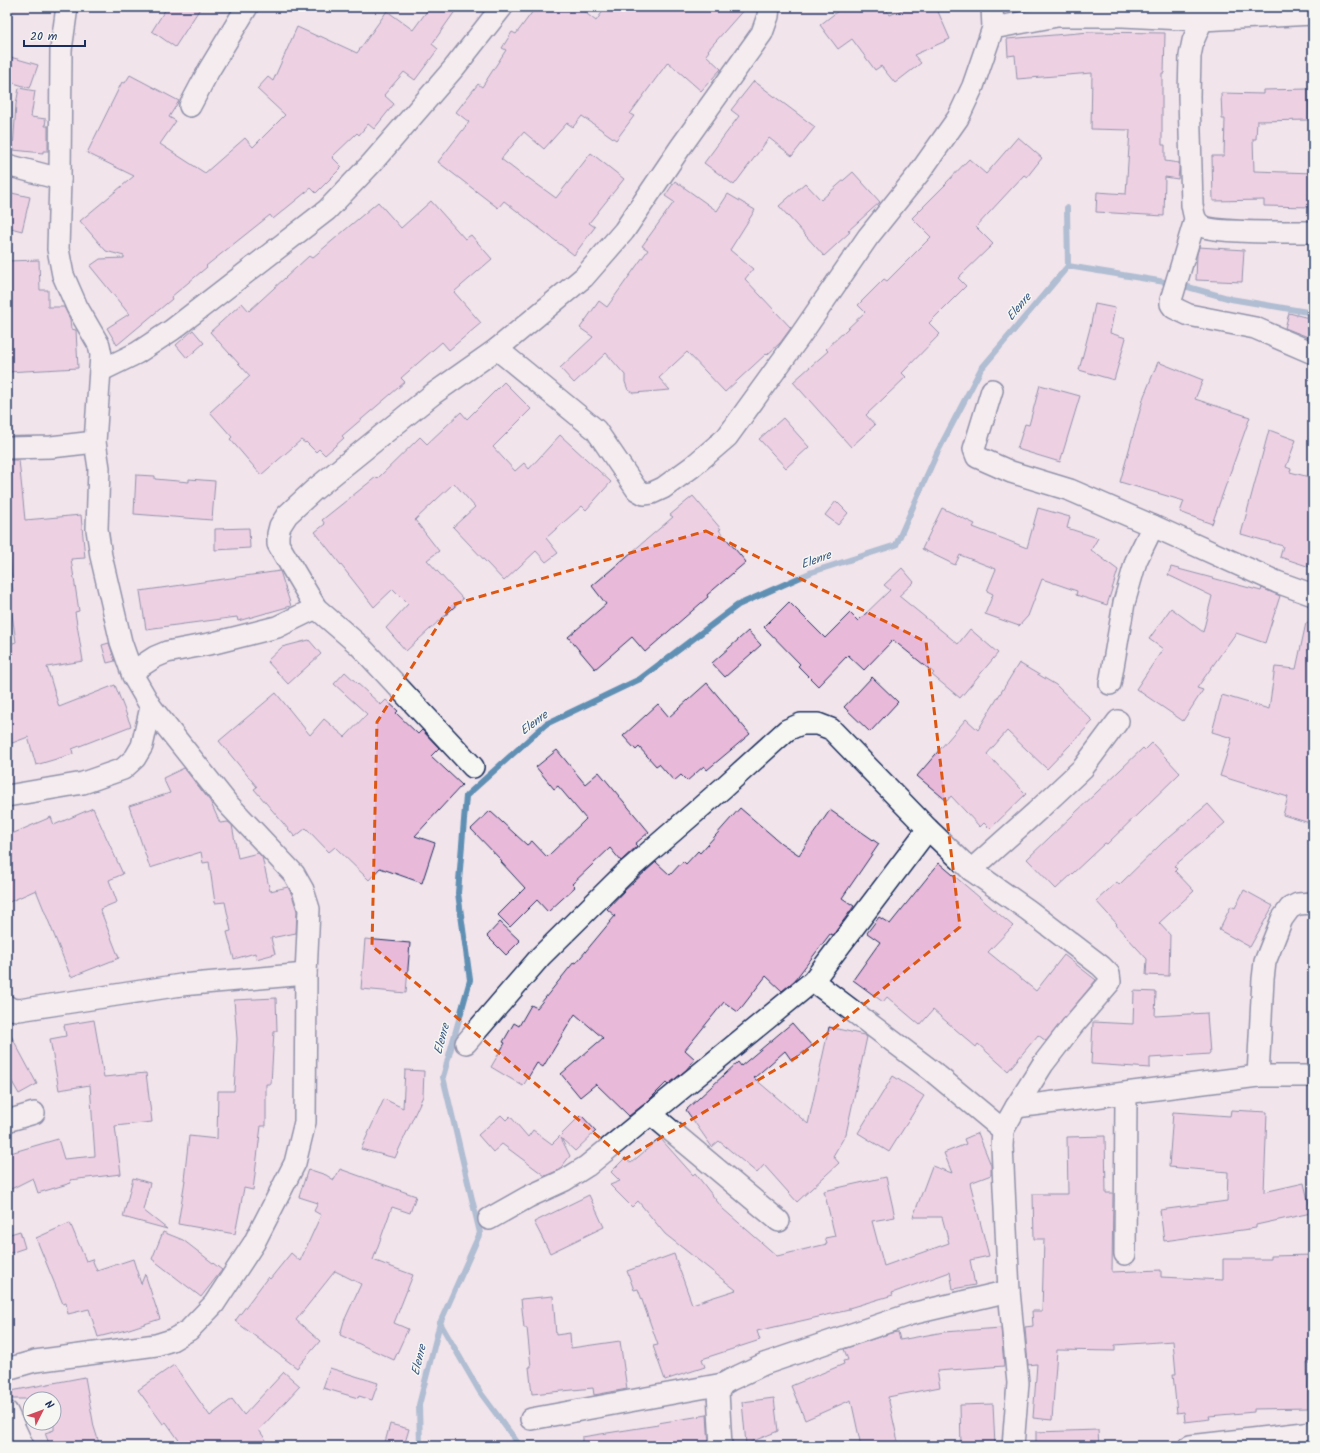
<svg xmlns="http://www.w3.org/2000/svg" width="1320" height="1453" viewBox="0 0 1320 1453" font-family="Kalam,sans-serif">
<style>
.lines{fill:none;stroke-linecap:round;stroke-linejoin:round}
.stream{stroke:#5e8fb3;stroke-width:6}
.building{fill:#e9b9da;stroke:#1b2f5e}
.street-casing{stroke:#1b2f5e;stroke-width:24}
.street{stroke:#f6f6f2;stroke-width:21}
.marked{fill:none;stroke:#de5710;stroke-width:3;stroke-dasharray:8 5;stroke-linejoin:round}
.labels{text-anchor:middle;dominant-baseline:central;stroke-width:3;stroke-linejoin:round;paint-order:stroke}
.water-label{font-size:12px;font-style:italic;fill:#375782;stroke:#f6f6f2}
</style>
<rect width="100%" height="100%" fill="#f2e4eb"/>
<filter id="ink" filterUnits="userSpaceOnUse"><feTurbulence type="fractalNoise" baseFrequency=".025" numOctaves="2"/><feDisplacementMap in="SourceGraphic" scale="8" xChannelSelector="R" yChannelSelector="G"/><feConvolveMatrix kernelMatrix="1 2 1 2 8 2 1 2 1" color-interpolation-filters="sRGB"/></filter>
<g filter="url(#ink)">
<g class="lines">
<g class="stream">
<polyline points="1068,266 1177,284 1231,299 1313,313"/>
<polyline points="440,1323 480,1392 520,1446"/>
<polyline points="420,1446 419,1405 440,1323 480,1233 443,1077 470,980 458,893 466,796 546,724 640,679 738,605 812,572 896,545 937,453 981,369 1068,266 1067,208"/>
</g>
</g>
<g class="building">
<polygon points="167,7 201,7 175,47 152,31"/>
<polygon points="430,7 458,7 432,44 438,49 415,80 404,72 384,95 394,104 374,129 368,124 359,135 357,133 332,157 342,167 316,193 311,188 273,219 270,215 206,266 207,267 171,297 172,299 117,345 107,328 129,314 90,266 100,259 124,258 124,256 106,251 80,221 134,176 87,153 122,82 125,83 130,75 179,101 169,117 176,121 160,144 205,173 245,138 253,147 285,115 257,89 268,77 273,81 297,27 319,37 320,36 357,53 387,11 413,30"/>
<polygon points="536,7 578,7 596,21 606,7 746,7 708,50 709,51 706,55 721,69 701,91 668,62 630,114 634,116 616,140 582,116 573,127 567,123 544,149 524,132 501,159 526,178 527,177 556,198 591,153 624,179 589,223 595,227 574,255 504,201 498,208 438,162 469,122 456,112 478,84 482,87 506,50 502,48 512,32 516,34"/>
<polygon points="843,7 884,7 890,15 909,7 936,7 950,39 914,55 921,63 895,83 881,66 875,70 852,39 838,49 820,25"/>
<polygon points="1090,32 1165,33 1164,73 1162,73 1162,145 1165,145 1165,161 1179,163 1179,169 1178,179 1165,177 1164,216 1096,212 1097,192 1126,194 1130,130 1091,129 1092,73 1017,79 1015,55 1008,56 1007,39"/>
<polygon points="7,56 38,65 30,88 7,81"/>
<polygon points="754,81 815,127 792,156 769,138 734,185 704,163 739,116 731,110"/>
<polygon points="19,88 35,91 31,117 46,119 45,126 48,126 48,151 43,151 43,153 13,150 16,104"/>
<polygon points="1308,89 1309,120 1257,121 1256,139 1253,139 1254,171 1313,173 1313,207 1264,206 1264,200 1213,201 1212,156 1224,156 1225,119 1222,119 1221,93 1263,94 1263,90"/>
<polygon points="1018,137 1042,158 1027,177 1024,175 976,227 993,244 958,278 966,286 929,323 940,334 902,373 906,377 866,415 875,425 851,447 793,382 828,351 826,349 865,312 858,305 884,279 887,281 931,237 912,218 947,183 946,183 969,159 986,174"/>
<polygon points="853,172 880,202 848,231 850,232 824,256 779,206 805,183 821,200"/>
<polygon points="675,181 717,211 728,194 755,210 730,250 753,269 745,279 791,328 780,343 767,355 766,354 725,392 687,352 659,378 670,390 634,393 628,390 625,382 625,375 606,353 574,383 560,368 593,337 580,328 599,301 607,307 648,250 642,246 674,202 665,196"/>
<polygon points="7,192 30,197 22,231 7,227"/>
<polygon points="431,201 465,239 471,235 492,259 454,292 481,323 449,350 442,342 401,378 405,382 342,436 344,438 325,455 319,449 316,452 306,442 305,443 301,440 261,475 230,439 232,437 210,412 250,376 210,332 242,303 249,311 309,256 312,258 378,202 401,228"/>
<polygon points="1199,247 1244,250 1242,282 1196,280 1197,254"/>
<polygon points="39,260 40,290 48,290 48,307 64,307 70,319 71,329 76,330 78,368 7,372 7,261"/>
<polygon points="1095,304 1115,308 1110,333 1126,338 1114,380 1079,370 1090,328"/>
<polygon points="1289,313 1313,319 1313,339 1285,328"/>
<polygon points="193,330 204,343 187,358 176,345"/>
<polygon points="1158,362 1203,380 1195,399 1250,417 1212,524 1180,512 1184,501 1120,482 1144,396"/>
<polygon points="504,382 531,409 493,447 515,471 524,463 529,469 560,435 611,482 586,510 582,506 546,538 558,553 546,562 536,551 504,581 453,527 475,507 454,483 415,520 439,551 427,560 463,599 406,651 386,628 408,604 393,589 374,607 315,532 325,524 322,520 376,477 377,479 420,437 427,444 461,412 467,419"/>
<polygon points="1040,385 1080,396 1060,462 1017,449 1025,424 1029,425"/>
<polygon points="783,418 809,447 786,468 759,439"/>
<polygon points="1269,430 1296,440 1286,467 1291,469 1290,472 1313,478 1313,568 1280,557 1283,546 1241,534"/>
<polygon points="7,460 19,460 25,520 81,515 85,558 71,559 79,611 75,612 83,661 47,667 59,707 115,685 131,726 72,749 73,754 36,765 28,737 7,745 7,645 16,642 9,593 13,592 7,522"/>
<polygon points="136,475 155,476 155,479 189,482 189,479 215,481 212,520 134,514"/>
<polygon points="693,496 721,529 719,530 746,562 707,595 708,597 645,652 632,637 595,669 568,637 606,604 592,586 673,517 670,515"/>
<polygon points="836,501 848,513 838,525 825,515"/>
<polygon points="942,508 975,524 973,527 1027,548 1038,508 1070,517 1067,528 1098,538 1091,550 1118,570 1107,605 1076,595 1077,591 1042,579 1028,616 1019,626 985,614 993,594 987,591 996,569 960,555 955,565 922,549"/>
<polygon points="249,528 250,548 215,550 215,529"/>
<polygon points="1171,567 1261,591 1262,588 1280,596 1265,643 1236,633 1197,688 1203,690 1183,721 1136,689 1163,649 1149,639 1171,608 1203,632 1212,596 1168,575"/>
<polygon points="902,568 914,582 899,596 958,644 970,629 998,653 960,698 932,675 934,673 893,640 864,670 848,655 818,686 798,666 800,664 764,627 789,602 825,638 850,613 858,621 890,590 884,585"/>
<polygon points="280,571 291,606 238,621 237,617 146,629 140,591"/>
<polygon points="1306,623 1313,624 1313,824 1283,815 1288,797 1220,776 1232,738 1212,732 1222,695 1269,709 1275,667 1296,669"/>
<polygon points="748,631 761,645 725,677 712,663"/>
<polygon points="309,640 321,654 288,684 267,661 282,647"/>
<polygon points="109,643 115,661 107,663 102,645"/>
<polygon points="1019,663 1056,685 1093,721 1047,769 1007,731 987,754 1026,794 990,829 984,823 980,827 951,796 947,801 917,776 966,719 978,730"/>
<polygon points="345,672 381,705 386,700 398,711 396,713 418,734 422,730 439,748 431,756 462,785 415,836 435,843 422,883 380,868 369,880 335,847 329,852 306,828 295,837 254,789 257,787 219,741 276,693 310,735 324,719 345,737 367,714 334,684"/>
<polygon points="872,677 898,702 870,732 844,707"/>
<polygon points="707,683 750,734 707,770 704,766 687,781 681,775 674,781 659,764 656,766 639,747 636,750 623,736 658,704 669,717"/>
<polygon points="1152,743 1180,773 1107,844 1105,843 1056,889 1027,859 1143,748 1145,750"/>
<polygon points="557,750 585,784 599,772 649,832 635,844 637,846 621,861 610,848 572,884 575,887 548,912 537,900 510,927 498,915 525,888 501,862 502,861 471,829 490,811 527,845 532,841 547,857 586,819 558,786 554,789 536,767"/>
<polygon points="184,768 210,801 220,823 228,822 232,825 238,858 258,853 262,857 270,891 288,887 292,895 297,911 296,933 271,938 275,954 256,959 255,953 234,959 227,932 231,931 225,902 215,903 209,862 203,863 201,852 150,868 129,806 170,793 163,778"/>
<polygon points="1208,804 1225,823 1174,866 1177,869 1175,871 1194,891 1159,923 1170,935 1169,976 1146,975 1147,959 1116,925 1117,924 1096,901 1117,882 1119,885 1163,842"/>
<polygon points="93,808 123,874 109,880 117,902 100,909 119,958 71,977 36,890 7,903 7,836 51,817 54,825"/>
<polygon points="740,808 781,843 799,855 830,810 879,844 842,898 854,906 833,935 830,934 795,980 782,991 766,976 738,1012 724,1002 685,1050 695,1059 686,1070 668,1085 666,1083 648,1101 629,1116 596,1084 580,1097 561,1074 603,1038 575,1014 543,1067 537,1063 523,1086 491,1067 505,1043 503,1042 514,1023 519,1026 531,1005 537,1008 574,962 576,963 615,916 607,909 624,891 656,862 670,875 683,861 686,864 698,851 700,853"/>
<polygon points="939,863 1013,926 988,952 1036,991 1064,955 1096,980 1046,1041 1038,1035 1008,1071 978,1044 976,1047 933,1010 920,1025 887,997 883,1002 853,980 880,942 867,933 879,917 890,924"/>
<polygon points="1244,890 1273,906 1250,947 1219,930 1231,906 1235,908"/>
<polygon points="500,922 520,941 506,955 487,936"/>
<polygon points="365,939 410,943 406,993 361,989"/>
<polygon points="1134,991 1156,992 1155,1016 1207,1013 1210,1054 1150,1058 1150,1068 1091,1064 1093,1022 1133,1024"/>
<polygon points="276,998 277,1031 274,1031 271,1084 266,1084 266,1126 261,1126 253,1190 244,1188 235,1234 178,1224 185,1180 184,1180 189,1136 217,1139 218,1091 234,1091 237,1039 234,1000"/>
<polygon points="94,1020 104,1077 146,1073 152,1122 115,1126 121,1174 70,1180 71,1183 38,1193 33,1178 7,1191 7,1154 58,1139 64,1159 95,1156 90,1085 59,1090 50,1039 66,1036 64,1025"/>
<polygon points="792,1023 812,1046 792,1061 785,1051 754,1078 808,1124 829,1027 864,1035 867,1037 846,1134 833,1156 839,1163 797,1202 764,1165 757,1173 719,1141 712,1147 686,1110 738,1062 741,1066"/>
<polygon points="7,1028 37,1084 19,1094 7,1073"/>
<polygon points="405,1070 424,1071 423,1096 395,1158 361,1149 384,1099 403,1108"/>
<polygon points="893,1076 924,1096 889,1152 858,1133"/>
<polygon points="1231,1110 1267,1112 1264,1192 1304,1183 1311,1213 1256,1225 1256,1228 1164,1241 1160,1210 1227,1201 1228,1172 1169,1167 1173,1112 1230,1116"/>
<polygon points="501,1115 506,1120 510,1116 528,1137 533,1130 552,1144 581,1115 596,1131 575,1151 561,1138 570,1156 559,1170 545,1176 502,1144 493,1152 478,1135"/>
<polygon points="978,1133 991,1165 991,1175 970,1183 989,1256 970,1260 975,1285 953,1289 950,1272 892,1293 893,1295 849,1308 849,1310 757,1331 760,1340 702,1359 705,1367 665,1380 653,1346 658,1345 642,1300 638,1289 634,1290 627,1271 674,1254 692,1304 736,1290 665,1234 638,1201 632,1207 610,1185 620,1181 611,1172 625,1158 631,1163 660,1138 693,1175 695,1173 723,1209 777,1256 827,1244 825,1238 835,1236 824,1191 886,1177 895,1217 872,1221 884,1266 949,1243 942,1217 913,1217 932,1166 952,1173 944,1153 966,1144 964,1139"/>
<polygon points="1105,1136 1106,1193 1113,1193 1112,1272 1161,1270 1161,1277 1223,1280 1223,1259 1271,1259 1271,1256 1311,1255 1313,1363 1307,1363 1308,1408 1254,1409 1254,1412 1209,1416 1210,1419 1185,1422 1184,1412 1177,1413 1173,1374 1176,1374 1173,1341 1115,1345 1115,1351 1057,1350 1052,1420 1033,1418 1037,1364 1028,1365 1025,1327 1033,1326 1032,1311 1042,1311 1044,1239 1034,1239 1033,1194 1068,1194 1067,1137"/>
<polygon points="308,1169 326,1175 334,1180 340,1169 416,1196 410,1213 392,1207 373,1260 413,1275 394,1323 408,1329 394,1360 340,1335 344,1321 361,1284 335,1271 296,1320 320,1341 297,1368 235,1321 268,1277 270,1279 291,1253 300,1261 321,1215 314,1211 318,1203 299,1197"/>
<polygon points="133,1178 150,1183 143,1210 167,1229 123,1217"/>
<polygon points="589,1195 604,1227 550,1253 534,1222"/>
<polygon points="70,1223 86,1261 92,1259 97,1271 133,1259 141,1284 145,1274 160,1319 126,1330 98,1337 89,1309 68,1314 66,1303 63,1304 36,1238"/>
<polygon points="20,1231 25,1248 7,1254 7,1235"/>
<polygon points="163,1232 183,1240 222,1270 201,1297 152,1259"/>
<polygon points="553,1296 556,1335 570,1333 571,1348 620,1341 627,1389 594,1395 593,1388 532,1394 529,1367 531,1367 527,1328 524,1328 521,1299"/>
<polygon points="1001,1328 1004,1366 937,1371 940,1387 888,1397 899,1446 861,1446 851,1400 805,1420 791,1386 844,1364 843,1361 848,1360 844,1349 891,1333 898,1332 900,1340 944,1332"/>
<polygon points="174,1365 210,1416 232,1399 244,1415 284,1372 300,1386 259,1430 270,1446 183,1446 166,1422 163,1424 138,1390"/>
<polygon points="330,1368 378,1383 372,1400 359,1396 358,1398 323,1388"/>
<polygon points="85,1377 94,1427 100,1446 50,1446 45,1433 54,1430 54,1399 12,1399 11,1391"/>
<polygon points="774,1398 778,1431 746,1444 742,1402"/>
<polygon points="993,1404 995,1446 961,1446 960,1405"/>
<polygon points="707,1415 709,1446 582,1446 582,1437 658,1425 658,1423"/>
<polygon points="390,1424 409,1429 404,1446 384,1446"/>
<polygon points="1098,1430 1099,1446 1036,1446 1036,1432"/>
</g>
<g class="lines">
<defs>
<g id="street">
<path d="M1202 20 1193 41 1190 56 1189 96 1192 205C1194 214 1194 221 1202 226 1211 233 1296 232 1313 232"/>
<polyline points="993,28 1057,16 1123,16 1202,20 1313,14"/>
<polyline points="190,106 209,70 247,7"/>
<polyline points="7,165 60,179"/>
<polyline points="1195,220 1171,300 1171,304 1174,308 1189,315 1255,328 1313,353"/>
<polyline points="497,349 596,430 637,490 644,494 652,493 663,488 692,467 727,437 800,336 868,237 920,172 958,118 973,86 993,28 992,7"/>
<polyline points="100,371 137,353 172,330 327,210 371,164 454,68 502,7"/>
<polyline points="992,390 974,449 977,457 1011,472 1070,490 1153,526 1277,582 1313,595"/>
<polyline points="7,448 51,447 95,442"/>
<polyline points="132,672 155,657 167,652 214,643 277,627 316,608"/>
<polyline points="1110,684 1124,603 1136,561 1153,526"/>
<polyline points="473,767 360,646 316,608 278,544 278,534 280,526 287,515 314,490 433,394 497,349 584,277 624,231 680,148 762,33 768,16 769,7"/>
<polyline points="7,796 83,783 123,769 135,758 142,746 151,707"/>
<polyline points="971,870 1036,812 1083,768 1118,721"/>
<polyline points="813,981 932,1071 1003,1130"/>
<polyline points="7,1006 10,1009 19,1010 181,985 306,974"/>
<polyline points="466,1043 541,956 625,873 723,788 787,730 801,724 818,724 831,729 928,829 971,870 1028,910 1101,966 1109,974 1110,982 1073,1025 1043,1064 1016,1107 1003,1130 1002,1146 1009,1291 1018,1383 1013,1446"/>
<polyline points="1258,1076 1263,979 1265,962 1282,919 1290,908 1298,904 1313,903"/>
<polyline points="1016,1107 1258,1076 1313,1076"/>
<polyline points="651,1114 779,1221"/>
<polyline points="7,1121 34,1113"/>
<polyline points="489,1219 528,1197 565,1180 587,1166 813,981 928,829"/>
<polyline points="1125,1254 1126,1093"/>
<polyline points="7,1369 35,1361 156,1345 172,1340 189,1330 214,1304 254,1243 295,1163 305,1122 306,974 309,909 303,890 294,874 227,803 151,707 133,676 121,642 101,556 97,529 99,468 95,442 101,355 99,345 77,307 63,275 58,249 60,179 61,50 67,7"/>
<polyline points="7,1412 23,1446"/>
<polyline points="531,1419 723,1384"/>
<polyline points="721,1446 718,1392 723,1384 730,1380 764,1364 911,1314 1009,1291"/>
<polyline points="1190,1446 1313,1432"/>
</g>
</defs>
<use href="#street" class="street-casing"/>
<use href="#street" class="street"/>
</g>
</g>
<path d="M0 0H1320V1453H0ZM706 531 926 642 960 927 802 1054 625 1159 372 946 377 722 451 605Z" fill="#f2e4eb" fill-opacity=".55" fill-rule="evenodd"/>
<path class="marked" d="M706 531 926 642 960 927 802 1054 625 1159 372 946 377 722 451 605Z"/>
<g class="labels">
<g class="water-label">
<text transform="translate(1019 307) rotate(-50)">Elenre</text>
<text transform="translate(816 560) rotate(-20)">Elenre</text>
<text transform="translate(534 723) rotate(-37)">Elenre</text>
<text transform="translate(442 1039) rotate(-75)">Elenre</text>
<text transform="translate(419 1360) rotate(-76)">Elenre</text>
</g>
</g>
<rect width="1320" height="1453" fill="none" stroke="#f6f6f2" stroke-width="24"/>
<rect x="12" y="12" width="1296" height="1429" fill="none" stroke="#1b2f5e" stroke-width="1.5" filter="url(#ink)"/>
<g transform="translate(42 1411) rotate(48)"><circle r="19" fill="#f6f6f2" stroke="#9ea6b7"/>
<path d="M0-3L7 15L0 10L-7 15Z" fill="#d1495b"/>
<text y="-6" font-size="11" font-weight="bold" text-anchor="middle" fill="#1b2f5e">N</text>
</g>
<path d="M24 40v6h61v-6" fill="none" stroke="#1b2f5e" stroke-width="2"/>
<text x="30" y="40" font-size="12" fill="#1b2f5e" stroke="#f6f6f2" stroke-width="3" paint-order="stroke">20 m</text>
</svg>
